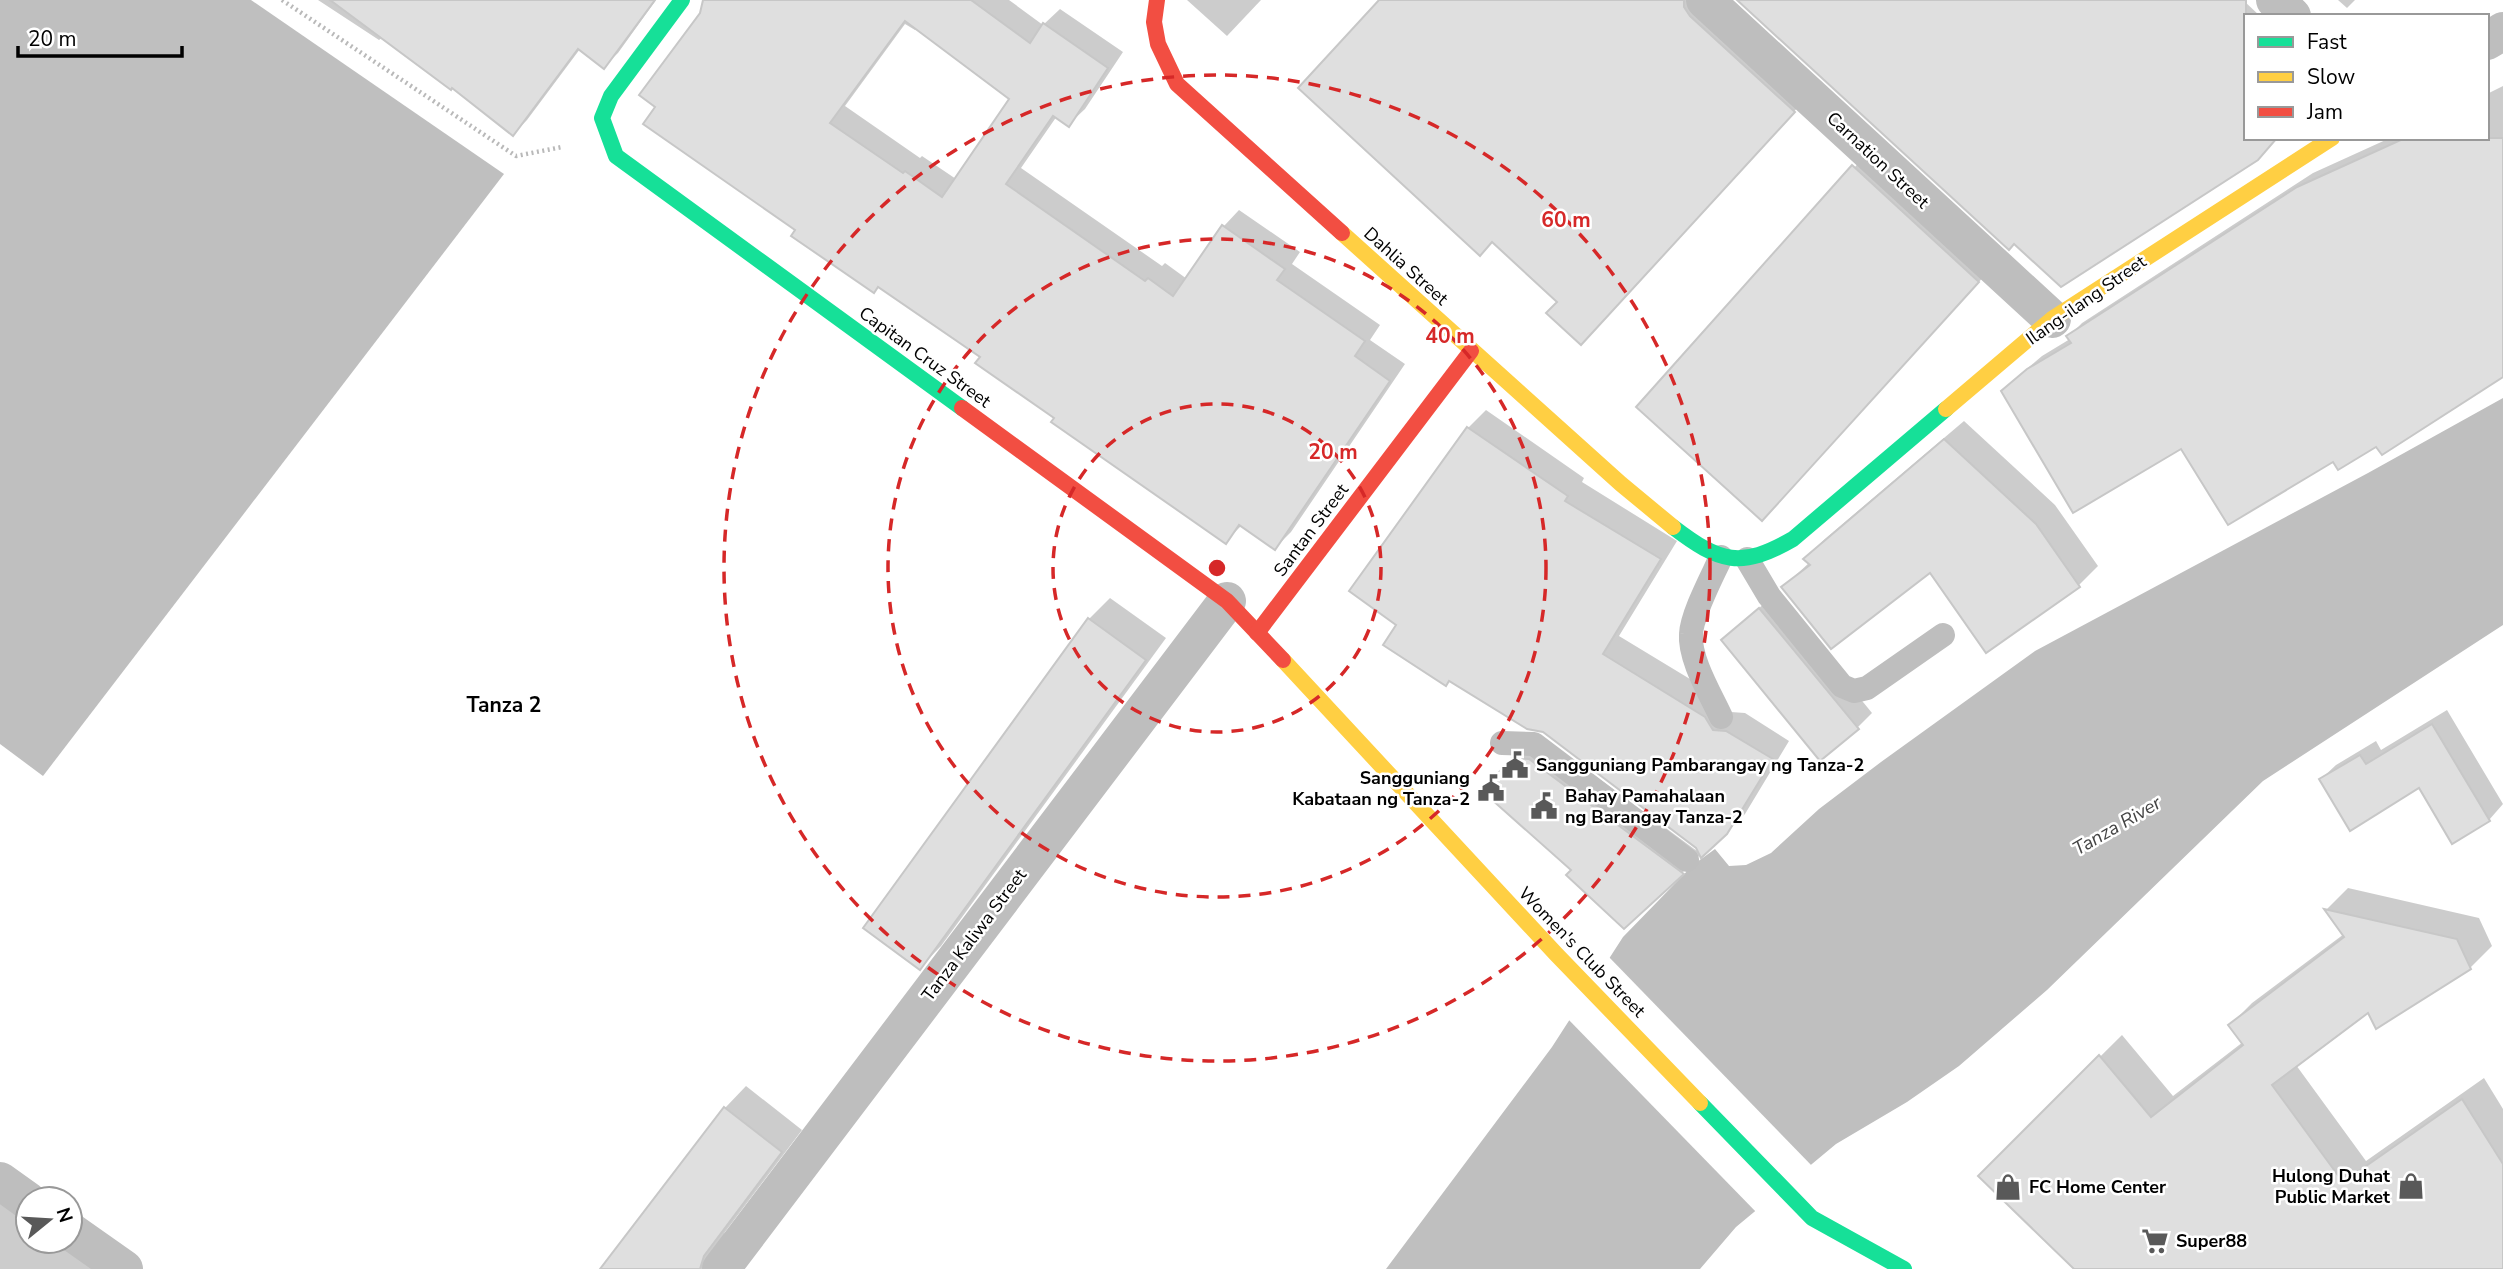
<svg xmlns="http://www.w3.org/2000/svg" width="2503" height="1269" viewBox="0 0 2503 1269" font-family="'Nunito Sans',sans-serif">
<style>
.water{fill:#bfbfbf}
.pier{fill:#fff}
.shadow{fill:#0003;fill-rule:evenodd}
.building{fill:#dfdfdf;stroke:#c7c7c7;stroke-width:2;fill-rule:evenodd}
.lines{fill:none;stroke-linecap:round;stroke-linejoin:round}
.path{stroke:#b9b9b9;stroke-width:4.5;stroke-dasharray:2 3.5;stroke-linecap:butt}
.lane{stroke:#bebebe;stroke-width:24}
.street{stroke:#bebebe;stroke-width:38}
.fast{stroke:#16e098;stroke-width:16}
.slow{stroke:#ffcf43;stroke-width:16}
.jam{stroke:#f24e42;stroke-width:16}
.ring{fill:none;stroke:#d62828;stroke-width:3.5;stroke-dasharray:12 9}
.labels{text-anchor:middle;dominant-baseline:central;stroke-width:5;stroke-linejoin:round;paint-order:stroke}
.street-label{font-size:18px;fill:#000;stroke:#fff}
.poi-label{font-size:18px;font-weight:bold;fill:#000;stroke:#fff;text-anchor:start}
.water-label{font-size:19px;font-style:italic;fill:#444;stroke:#fff}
.quarter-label{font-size:21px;font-weight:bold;fill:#000;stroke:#fff}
.centre{fill:#d62828;stroke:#fff;stroke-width:3.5}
.ring-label{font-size:21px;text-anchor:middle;font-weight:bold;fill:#d62828;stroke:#fff;stroke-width:5;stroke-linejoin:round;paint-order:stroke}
</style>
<rect width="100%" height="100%" fill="#fff"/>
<g class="water">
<polygon points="0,0 251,0 504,174 43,776 0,744"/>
<polygon points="2503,398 2503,625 2263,781 2047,990 1959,1066 1907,1102 1836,1144 1736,1227 1700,1269 1386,1269 1552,1047 1623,937 1693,865 1715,849 1729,866 1746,865 1771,853 1819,809 1881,762 2035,651 2368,473"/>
</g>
<polygon class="pier" points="1607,955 1813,1167 1758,1214 1567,1018"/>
<g class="shadow">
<polygon points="318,0 656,0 618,53 604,66 580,49 527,120 513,134 452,86 383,37 379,40"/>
<path d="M736 0H1009L1043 25 1060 9 1123 52 1085 109 1069 124 1057 116 1021 168 1162 266 1165 263 1187 279 1224 226 1239 210 1300 252 1292 264 1380 325 1370 340 1405 364 1291 532 1275 548 1242 525 1225 542 1056 417 982 356 797 229ZM905 24 915 30 917 28 1012 98 956 179 922 156 920 158 845 106Z"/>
<polygon points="1187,0 1261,0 1227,36"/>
<polygon points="1381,0 1711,0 1812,92 1599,324 1560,302"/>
<polygon points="1740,0 2243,0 2260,16 2246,16 2246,138 2277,138 2256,159"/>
<polygon points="2338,0 2355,0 2347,8"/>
<polygon points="2503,86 2503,375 2377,444 2333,460 2181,447 2016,378 2042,356 2070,339 2069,336 2082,323 2313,173 2390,138 2487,138 2487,94"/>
<polygon points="1872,148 1997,262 1781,500 1639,407"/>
<polygon points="1486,410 1584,478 1582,482 1677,541 1619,636 1723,699 1731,712 1745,713 1789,741 1745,814 1726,833 1697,847 1398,625 1468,428"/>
<polygon points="1964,421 2055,505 2098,566 2079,585 1986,650 1931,571 1783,587 1810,562 1805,558 1825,539"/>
<polygon points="1775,594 1872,713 1857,728 1723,640"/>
<polygon points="1110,598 1166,638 941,946 920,968 1089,619"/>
<polygon points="2447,710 2503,804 2489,820 2420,785 2321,779 2336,765 2376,741 2381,750"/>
<polygon points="1532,740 1548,741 1701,854 1682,873 1573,870 1513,759"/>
<polygon points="2348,888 2479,918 2492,946 2470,968 2369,1010 2296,1065 2366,1161 2484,1078 2503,1109 2503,1269 2077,1269 1980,1176 2122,1035 2173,1096 2243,1042 2230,1025 2252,1003 2344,934 2327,909"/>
<polygon points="746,1086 802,1130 725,1232 710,1269 602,1269 725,1108"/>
<polygon points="0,1182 28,1203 28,1241 70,1241 122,1269 0,1269"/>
</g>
<g class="building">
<polygon points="330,0 655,0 604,69 578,49 513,136 452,88 451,90"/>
<path d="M703 0H971L1030 43 1043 23 1108 68 1069 127 1053 116 1006 184 1145 281 1148 278 1173 296 1222 225 1285 269 1277 280 1365 341 1355 356 1390 381 1275 550 1239 525 1226 544 1051 422 1054 418 975 363 980 357 878 287 874 293 791 236 795 230 643 124 655 107 639 95 700 13ZM905 21 1009 99 942 197 905 171 903 173 830 123Z"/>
<polygon points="1379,0 1684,0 1684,7 1690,16 1795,112 1581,345 1546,313 1557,302 1492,242 1480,256 1298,88"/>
<polygon points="1737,0 2246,0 2246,138 2277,138 2258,160 2061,287 2014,244 2009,250"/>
<polygon points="2405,138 2503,138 2503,377 2382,455 2376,447 2338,470 2333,462 2228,525 2181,449 2073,513 2001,391 2027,369 2071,343 2066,336 2297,187"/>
<polygon points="1852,165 1979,282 1762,521 1636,407"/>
<polygon points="1467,427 1568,496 1565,501 1661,559 1603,654 1705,717 1713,730 1726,731 1773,759 1727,834 1701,858 1696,848 1543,732 1527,729 1449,681 1446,686 1383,645 1396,625 1349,591"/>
<polygon points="1944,439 2036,524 2080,587 1986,653 1930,573 1831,649 1781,587 1810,565 1803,559"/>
<polygon points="1759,608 1859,729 1820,761 1721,640"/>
<polygon points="1088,618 1146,660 920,970 863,928"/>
<polygon points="2432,724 2490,821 2452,844 2419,788 2350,831 2319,779 2360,755 2366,764"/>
<polygon points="1512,758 1529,759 1684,874 1624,929 1566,875 1571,870 1482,791"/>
<polygon points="2324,909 2457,939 2471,969 2376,1029 2368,1013 2272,1085 2343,1182 2462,1099 2503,1164 2503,1269 2074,1269 1978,1176 2099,1055 2151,1117 2243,1045 2228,1025 2344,937"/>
<polygon points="724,1107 782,1152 704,1256 700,1269 600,1269"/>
</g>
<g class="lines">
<polyline class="path" points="282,0 516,156 562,147"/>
<g class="lane">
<polyline points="1747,559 1769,596 1842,686 1854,691 1867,688 1943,635"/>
<path d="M1721 717C1711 695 1689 659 1691 634 1692 614 1712 577 1721 557"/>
<polyline points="1502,743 1534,744 1687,860"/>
</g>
<g class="street">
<polyline points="1705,0 2052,319"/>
<polyline points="2275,0 2292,16"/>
<polyline points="2487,41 2503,31"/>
<polyline points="0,1181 28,1201"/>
<polyline points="70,1231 124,1269"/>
<polyline points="721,1269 1227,601"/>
</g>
<g class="fast">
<polyline points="682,0 611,96 602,118 616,156 962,408"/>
<path d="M1673 527C1720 563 1741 569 1793 539L1946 409"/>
<polyline points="1700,1103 1812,1218 1904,1269"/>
</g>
<g class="slow">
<polyline points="1342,233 1621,484 1673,527"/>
<polyline points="1946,409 2052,319 2332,138"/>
<polyline points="1283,660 1556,954 1700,1103"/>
</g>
<g class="jam">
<polyline points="1157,0 1154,22 1158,44 1177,84 1342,233"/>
<polyline points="962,408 1227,601 1283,660"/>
<polyline points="1257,633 1471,351"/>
</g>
</g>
<g class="ring">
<circle cx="1217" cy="568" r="164"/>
<circle cx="1217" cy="568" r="329"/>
<circle cx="1217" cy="568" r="493"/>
</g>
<defs>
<symbol id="civic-bare" viewBox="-9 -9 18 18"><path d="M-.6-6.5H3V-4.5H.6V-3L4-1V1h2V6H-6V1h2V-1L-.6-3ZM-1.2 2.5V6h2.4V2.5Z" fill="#595959" stroke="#fff" stroke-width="2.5" paint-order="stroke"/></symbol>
<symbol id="shop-bare" viewBox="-9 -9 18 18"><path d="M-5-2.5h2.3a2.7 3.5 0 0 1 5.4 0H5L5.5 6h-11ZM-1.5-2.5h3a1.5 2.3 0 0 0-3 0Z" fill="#595959" stroke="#fff" stroke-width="2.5" paint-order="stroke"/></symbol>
<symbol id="supermarket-bare" viewBox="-9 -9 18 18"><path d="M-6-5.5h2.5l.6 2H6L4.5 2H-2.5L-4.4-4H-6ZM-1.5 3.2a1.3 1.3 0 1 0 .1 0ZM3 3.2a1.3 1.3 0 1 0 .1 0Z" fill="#595959" stroke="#fff" stroke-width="2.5" paint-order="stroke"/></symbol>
</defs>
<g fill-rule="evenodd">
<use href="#civic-bare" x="1496" y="746" width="38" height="38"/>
<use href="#civic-bare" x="1472" y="769" width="38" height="38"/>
<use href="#civic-bare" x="1525" y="787" width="38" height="38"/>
<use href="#shop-bare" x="2392" y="1167" width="38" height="38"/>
<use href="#shop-bare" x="1989" y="1168" width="38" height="38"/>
<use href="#supermarket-bare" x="2136" y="1222" width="38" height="38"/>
</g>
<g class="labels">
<g class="street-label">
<text transform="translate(1878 160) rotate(43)">Carnation Street</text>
<text transform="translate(1406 266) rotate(42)">Dahlia Street</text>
<text transform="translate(2086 300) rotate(-35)">Ilang-ilang Street</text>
<text transform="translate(925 357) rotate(36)">Capitan Cruz Street</text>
<text transform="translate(1311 530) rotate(-53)">Santan Street</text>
<text transform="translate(974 935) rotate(-53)">Tanza Kaliwa Street</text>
<text transform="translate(1582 952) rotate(46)">Women's Club Street</text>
</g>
<g class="poi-label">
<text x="1536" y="765">Sangguniang Pambarangay ng Tanza-2</text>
<text x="1470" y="778" text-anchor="end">Sangguniang<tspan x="1470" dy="21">Kabataan ng Tanza-2</tspan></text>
<text x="1565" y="796">Bahay Pamahalaan<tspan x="1565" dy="21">ng Barangay Tanza-2</tspan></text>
<text x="2390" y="1176" text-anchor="end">Hulong Duhat<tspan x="2390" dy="21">Public Market</tspan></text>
<text x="2029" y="1187">FC Home Center</text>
<text x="2176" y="1241">Super88</text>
</g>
<g class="water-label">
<text transform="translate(2117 826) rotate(-30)">Tanza River</text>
</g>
<g class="quarter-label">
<text x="504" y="705">Tanza 2</text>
</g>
</g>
<circle cx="1217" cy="568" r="10" class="centre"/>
<g class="ring-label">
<text x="1566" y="227">60 m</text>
<text x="1450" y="343">40 m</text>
<text x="1333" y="459">20 m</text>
</g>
<rect x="2244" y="14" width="245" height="126" fill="#ffffff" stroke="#999999" stroke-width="2"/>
<rect x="2258" y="37" width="35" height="10" fill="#16e098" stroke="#999999" stroke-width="2"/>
<text x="2307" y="49" font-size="21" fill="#000000">Fast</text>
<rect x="2258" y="72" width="35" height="10" fill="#ffcf43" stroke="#999999" stroke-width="2"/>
<text x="2307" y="84" font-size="21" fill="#000000">Slow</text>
<rect x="2258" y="107" width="35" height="10" fill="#f24e42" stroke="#999999" stroke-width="2"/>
<text x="2307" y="119" font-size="21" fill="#000000">Jam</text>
<g transform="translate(49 1220) rotate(72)"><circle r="33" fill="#ffffff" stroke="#999999" stroke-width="2"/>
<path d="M0-5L12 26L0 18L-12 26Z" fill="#595959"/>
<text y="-10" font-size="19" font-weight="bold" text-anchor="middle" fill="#000000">N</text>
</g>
<path d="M18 46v10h164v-10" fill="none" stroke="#000000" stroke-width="3.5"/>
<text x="28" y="46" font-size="21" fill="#000000" stroke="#ffffff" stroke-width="5" paint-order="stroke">20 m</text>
</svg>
